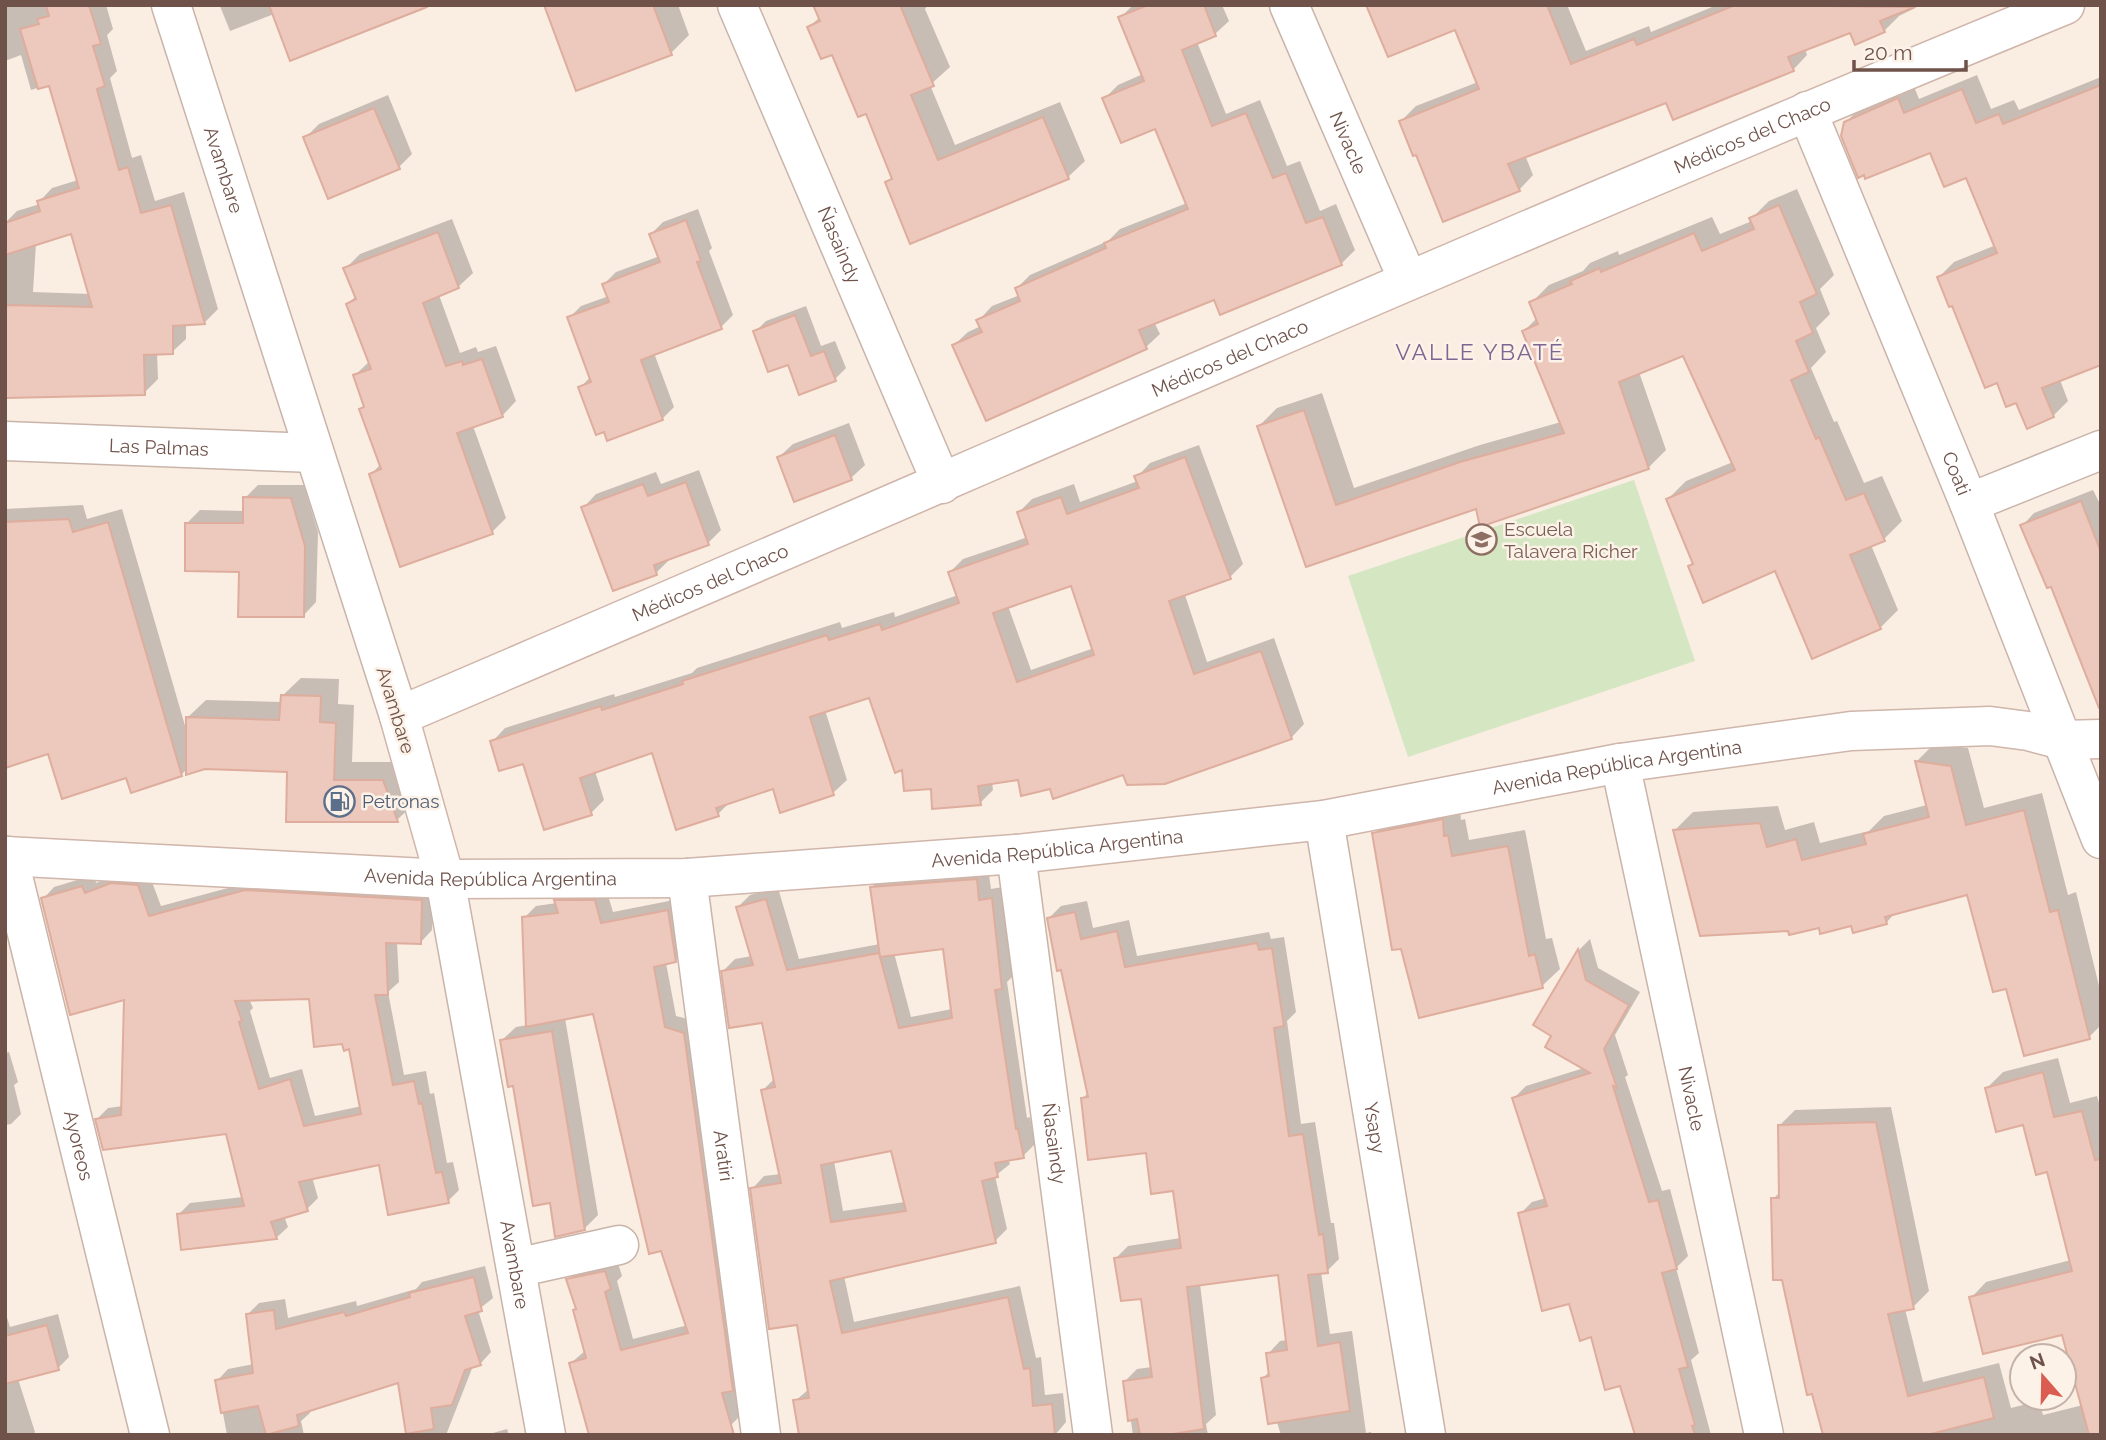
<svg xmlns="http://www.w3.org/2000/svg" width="2106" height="1440" viewBox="0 0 2106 1440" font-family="Raleway,sans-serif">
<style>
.green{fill:#d5e6c2}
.shadow{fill:#0003;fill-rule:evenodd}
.building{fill:#edc8bc;stroke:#dead9d;stroke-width:2;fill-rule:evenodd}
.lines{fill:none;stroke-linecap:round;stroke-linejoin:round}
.street-casing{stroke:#c9b4aa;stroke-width:41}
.secondary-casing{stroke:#cfb5aa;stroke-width:41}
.street{stroke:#fff;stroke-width:38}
.secondary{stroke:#fff;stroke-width:38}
.labels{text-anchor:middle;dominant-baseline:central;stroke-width:5;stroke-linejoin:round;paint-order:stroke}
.street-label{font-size:19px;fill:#6f534b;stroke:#fdf2e7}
.education-label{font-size:19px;fill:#785e54;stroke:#fdf2e7;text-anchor:start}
.service-label{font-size:19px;fill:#4e5e75;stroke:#fdf2e7;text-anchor:start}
.quarter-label{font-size:23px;letter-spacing:2px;fill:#7d6792;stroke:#fdf2e7}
</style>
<rect width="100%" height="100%" fill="#faede2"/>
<polygon class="green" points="1634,480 1695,661 1408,757 1348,576"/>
<g class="shadow">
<path d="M5 5H106L113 29 107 35 117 71 110 78 132 158 141 155 155 201 184 192 218 309 204 323H186V339L172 352 157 353 158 379 144 393 5 397V223L17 211 40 204 39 202 52 188 78 180 50 84 31 90 21 55 5 61ZM72 231 90 294 33 292 36 243Z"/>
<polygon points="426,5 422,10 291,58 274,14 230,31 220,6"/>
<polygon points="678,5 689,35 671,53 546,6"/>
<polygon points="815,5 928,5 925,9 950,67 930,85 955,145 1060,102 1085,161 1068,177 887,183 893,177 867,112 833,52 809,27 820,17"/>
<polygon points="1133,5 1222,5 1229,21 1215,34 1197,42 1226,114 1260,100 1287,166 1300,161 1320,211 1336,204 1355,250 1341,264 1215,298 1154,322 1160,334 1146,347 954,345 968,332 981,326 979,320 992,306 1020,295 1017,288 1030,275 1108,241 1120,229 1187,203 1156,126 1105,98 1118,85 1143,74 1120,18"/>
<polygon points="1368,5 1567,5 1586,51 1649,26 1651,32 1717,5 1921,5 1899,16 1884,31 1851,30 1805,49 1807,55 1793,70 1667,101 1525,155 1533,175 1519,190 1401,121 1416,106 1478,82 1455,27"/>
<polygon points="1977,75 1991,109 2014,100 2019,110 2101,77 2101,352 2060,380 2068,401 2053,416 2017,401 1998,380 1939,277 1954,262 1996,245 1967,176 1931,151 1846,122 1861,107 1913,84 1919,99"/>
<polygon points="388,95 412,154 399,167 305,138 319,124"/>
<polygon points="1797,189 1834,275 1820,289 1830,314 1816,328 1826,352 1811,368 1834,422 1837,421 1864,483 1882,476 1902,521 1884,539 1871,545 1898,610 1880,628 1813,656 1776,569 1690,566 1694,562 1668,499 1686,481 1733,462 1684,353 1639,372 1666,450 1648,468 1478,506 1307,565 1259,426 1277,408 1322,393 1354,488 1480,445 1561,422 1524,331 1537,318 1531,303 1549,285 1583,271 1590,263 1618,251 1619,255 1712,217 1720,234 1752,221 1751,219 1769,201"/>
<polygon points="698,209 712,248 709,251 733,315 721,327 654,353 674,407 662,419 580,388 591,376 569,318 581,306 609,296 604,284 616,272 660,256 651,234 663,222"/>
<polygon points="452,219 473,273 458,287 439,295 460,353 476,347 478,352 496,346 516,401 502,416 473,426 506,518 492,532 371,474 381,464 361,409 365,405 355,375 370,361 348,304 356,296 345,269 360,254"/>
<polygon points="806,306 821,346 835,341 846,368 835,379 789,363 755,332 766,321"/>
<polygon points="849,423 865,465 851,478 779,457 793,444"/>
<path d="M1199 445 1243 564 1230 577 1185 595 1207 662 1274 638 1304 724 1291 738 1051 787 1019 778 992 782 993 790 980 803 932 787 903 768 870 696 825 710 847 780 833 793 781 811 774 787 731 801 718 814 653 751 595 771 604 800 591 813 524 762 492 742 505 728 614 694 615 697 692 673 697 668 840 622 842 628 894 612 895 617 958 595 950 572 963 559 1028 537 1019 512 1032 499 1074 484 1080 502 1138 481 1137 477 1150 463ZM1072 584 1094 648 1031 670 1008 606Z"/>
<polygon points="699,470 721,530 708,543 668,558 669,560 656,573 583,508 596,494 656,472 661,484"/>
<polygon points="258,485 304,485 318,532 316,602 303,616 241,570 187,523 200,510 244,511 245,498"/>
<polygon points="2093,490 2101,506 2101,630 2052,584 2022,526 2034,513"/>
<polygon points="83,505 87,519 122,509 186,729 187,718 206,700 282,702 282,696 301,678 339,679 338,704 354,705 352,762 401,762 416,802 397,820 288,820 288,770 187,769 181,775 127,776 49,752 5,766 5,509"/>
<polygon points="1934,744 1968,748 1984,808 2042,793 2068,895 2076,892 2101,994 2101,1025 2089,1037 2007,986 1969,893 1896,912 1886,923 1821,925 1789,929 1675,830 1693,812 1778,806 1785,830 1814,822 1820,843 1869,831 1884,816 1927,805 1916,762"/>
<polygon points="1459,803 1461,820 1465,819 1469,840 1525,830 1546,939 1552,938 1560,969 1542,986 1374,834 1392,816"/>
<path d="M988 868 991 889 1003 887 1014 975 1007 982 1027 1118 1030 1117 1035 1144 1023 1156 1008 1159 1010 1164 995 1176 1007 1229 995 1241 844 1276 854 1322 1020 1286 1036 1358 1041 1357 1045 1395 1063 1393 1066 1422 1055 1435H805L795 1401 809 1389 798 1323 752 1189 764 1176 781 1174 763 1090 775 1078 764 1021 723 971 735 959 752 956 738 907 750 895 778 888 799 959 880 944 872 887 884 875ZM945 947 952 1009 911 1017 894 953ZM892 1149 905 1202 843 1211 834 1161Z"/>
<path d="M123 873 149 874 161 906 258 880 433 889 432 930 421 942H397L399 982 388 992 404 1075 426 1071 430 1094 434 1093 447 1163 453 1162 459 1190 448 1201 380 1163 312 1177 318 1198 307 1209 284 1216 288 1227 276 1238 178 1215 190 1203 243 1197 227 1132 97 1119 108 1108 123 1106 126 998 43 899 54 887 94 875 96 883ZM310 997 350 1047 362 1106 315 1116 302 1069 270 1078 250 1011 253 1008 249 999Z"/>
<polygon points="568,889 606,889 613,912 679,899 687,949 675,961 666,963 676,1016 696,1021 743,1413 731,1425 571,1363 586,1350 577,1308 568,1280 580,1268 617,1260 622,1276 617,1281 633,1339 688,1325 595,1012 565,1018 598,1215 584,1229 551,1201 502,1040 516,1027 528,1025 524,918 536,906 557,903 556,901"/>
<polygon points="1087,901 1093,928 1129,920 1137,956 1269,932 1271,939 1284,937 1296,1012 1287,1021 1301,1124 1315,1122 1331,1223 1334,1223 1339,1259 1327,1271 1321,1272 1330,1334 1352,1331 1366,1433 1371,1432 1372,1435 1281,1435 1263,1378 1270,1371 1268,1354 1280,1341 1287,1340 1280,1273 1200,1284 1216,1415 1206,1424 1208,1435 1133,1435 1125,1381 1137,1369 1152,1367 1142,1297 1116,1258 1128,1246 1181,1238 1175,1189 1148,1151 1082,1099 1089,1092 1062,968 1048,919 1061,906"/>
<polygon points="1590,939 1598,968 1640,992 1615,1035 1628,1075 1625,1077 1662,1191 1670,1189 1688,1256 1676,1268 1699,1353 1691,1360 1711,1435 1637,1435 1622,1383 1570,1302 1520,1214 1532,1202 1546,1198 1514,1098 1526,1086 1584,1068 1553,1035 1536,1025 1579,950"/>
<polygon points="9,1052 18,1082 14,1085 21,1114 11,1124 5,1125 5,1053"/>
<polygon points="2058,1058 2070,1103 2097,1096 2101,1109 2101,1435 1824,1435 1773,1199 1781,1191 1780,1125 1795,1110 1891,1107 1929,1291 1913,1307 1905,1309 1923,1382 1999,1363 2011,1408 2039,1401 2043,1415 2083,1405 2063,1333 1971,1298 1986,1282 2071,1260 2048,1170 2024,1123 1987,1088 2003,1072"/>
<polygon points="485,1266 493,1298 478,1310 491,1352 480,1364 473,1366 446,1435 407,1435 400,1380 309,1409 310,1413 301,1421 304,1435 227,1435 217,1381 228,1369 254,1364 248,1314 259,1303 285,1299 288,1318 356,1301 357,1306 416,1289 422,1282"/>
<polygon points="5,1311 10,1327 58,1314 69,1357 58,1368 18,1379 35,1432 33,1435 5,1435"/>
<polygon points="507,1429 509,1435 486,1435"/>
</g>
<g class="building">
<polygon points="46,5 89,5 101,44 93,46 105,86 97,89 119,170 128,167 141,213 171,205 205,324 173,326 173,354 144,355 145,395 5,398 5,305 92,307 71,234 5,255 5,223 40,211 37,201 79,188 49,86 38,89 20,29 39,24 37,19 49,16"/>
<polygon points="269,5 427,5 427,7 290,61"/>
<polygon points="544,5 653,5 672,55 576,91"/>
<polygon points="813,5 900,5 934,86 911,95 938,160 1043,117 1069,179 910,244 885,182 892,179 866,114 858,117 832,55 821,59 807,27 820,21"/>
<polygon points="1148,5 1204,5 1216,36 1182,50 1212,126 1246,113 1273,178 1286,173 1306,223 1323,217 1342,265 1220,315 1214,300 1139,330 1147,349 986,421 952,345 982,332 976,320 1020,301 1015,288 1106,248 1104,243 1188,209 1155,129 1121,143 1102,98 1144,81 1118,17"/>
<polygon points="1366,5 1547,5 1571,64 1634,39 1637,45 1735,5 1915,7 1880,21 1885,32 1855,45 1850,33 1788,57 1794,71 1673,120 1666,103 1508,164 1520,191 1443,222 1416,155 1413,156 1399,121 1479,89 1455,30 1388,57"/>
<polygon points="2101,85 2101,365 2042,388 2054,417 2027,429 2016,403 2006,407 1997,383 1985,388 1952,306 1949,307 1937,277 1997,253 1966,178 1944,187 1930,153 1865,179 1864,175 1858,178 1841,136 1844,122 1898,98 1904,113 1962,89 1976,123 1999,114 2003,124"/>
<polygon points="374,108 400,169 328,199 303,137"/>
<polygon points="1779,205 1817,294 1800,302 1813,333 1796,341 1809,372 1791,380 1816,439 1819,437 1846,500 1864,493 1885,541 1850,555 1881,629 1812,659 1775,571 1703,603 1688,566 1693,564 1666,499 1735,470 1683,356 1619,382 1649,469 1480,527 1476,509 1306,567 1257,426 1304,410 1336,505 1460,462 1564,433 1522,331 1538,324 1529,302 1572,284 1570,281 1600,268 1601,272 1694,233 1702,251 1754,229 1749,218"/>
<polygon points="686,220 701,261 697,262 722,329 641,360 663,420 607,441 604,432 596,435 578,387 591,382 567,317 609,302 602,284 660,262 649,234"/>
<polygon points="438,232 459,288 423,303 446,366 462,361 463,365 482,359 503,417 457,433 493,534 400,567 369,474 381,469 359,409 364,407 353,375 371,369 346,304 356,299 343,268"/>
<polygon points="795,315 811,356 824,351 836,381 799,395 788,365 768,372 753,331"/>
<polygon points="835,435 852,480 794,502 777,457"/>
<path d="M1185 457 1231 579 1169 601 1194 674 1261 651 1292 739 1165 784 1127 785 1123 775 1053 799 1050 789 1021 796 1018 780 978 786 981 805 932 809 931 789 904 791 902 770 895 773 869 698 810 717 834 795 780 813 773 789 716 808 719 816 676 830 652 753 580 778 592 815 544 830 523 764 499 771 490 741 601 706 602 710 683 684 682 681 827 635 829 640 880 624 882 630 959 603 948 572 1028 544 1017 512 1061 497 1067 514 1139 488 1134 476ZM1071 586 1094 655 1017 682 993 613Z"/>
<polygon points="686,482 709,545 654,565 657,575 613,591 581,507 643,484 648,496"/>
<polygon points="243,497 291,498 305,546 304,617 238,617 239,572 185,571 185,523 243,523"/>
<polygon points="2081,501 2101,552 2101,708 2099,708 2051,587 2047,588 2020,525"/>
<polygon points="69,519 73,532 108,522 182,776 131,793 126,778 62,799 48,754 5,768 5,522"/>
<polygon points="281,695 321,696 320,722 336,723 334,780 383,780 398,822 286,822 287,772 205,769 186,775 186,717 279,720"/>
<polygon points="1915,761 1951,766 1966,825 2024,810 2050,912 2058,910 2090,1039 2024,1056 2006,989 1993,992 1967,895 1885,917 1887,924 1853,933 1851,926 1820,934 1819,928 1789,935 1788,931 1700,936 1673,830 1760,823 1767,847 1796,839 1802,860 1866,844 1863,834 1929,817"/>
<polygon points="1443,819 1444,836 1448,835 1452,856 1508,846 1529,956 1535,954 1543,988 1419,1018 1401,949 1392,950 1372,833"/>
<path d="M977 879 979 900 992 898 1002 989 995 990 1016 1129H1018L1024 1158 995 1163 998 1177 982 1181 996 1243 830 1281 842 1333 1008 1297 1024 1369 1030 1368 1033 1406 1052 1404 1055 1435H799L793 1400 809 1398 797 1325 769 1329 750 1188 781 1183 761 1090 775 1087 762 1023 729 1028 721 971 753 965 736 907 766 899 787 970 879 953 899 1028 952 1018 943 949 880 957 870 887ZM891 1151 906 1211 831 1222 821 1165Z"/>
<path d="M111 883 138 885 149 916 245 890 422 900 421 944 386 943 388 995H375L393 1085 414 1081 419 1104 422 1103 436 1173 442 1172 449 1203 388 1215 379 1165 299 1182 308 1211 271 1222 277 1239 181 1250 177 1214 244 1206 226 1134 103 1150 95 1119 121 1115 124 1000 70 1015 41 898 82 886 85 893ZM309 999 314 1047 342 1044 344 1051 349 1049 361 1114 304 1126 290 1079 259 1089 239 1022 242 1021 235 1001Z"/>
<polygon points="554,900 595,900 601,923 668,910 676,962 654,967 665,1027 684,1033 733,1391 722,1393 734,1435 589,1435 569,1363 586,1358 573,1310 576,1309 566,1279 605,1271 611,1289 605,1292 621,1350 688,1333 661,1251 649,1254 593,1014 526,1027 522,917 558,913"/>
<polygon points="1075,912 1081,939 1117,931 1125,967 1257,943 1259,950 1272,948 1284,1026 1274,1028 1289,1136 1303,1134 1319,1235 1323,1234 1328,1273 1308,1275 1318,1346 1340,1342 1350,1411 1268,1424 1261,1378 1269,1376 1266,1353 1287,1350 1278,1275 1187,1287 1204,1429 1167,1435 1140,1435 1137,1419 1128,1421 1123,1381 1152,1377 1141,1299 1121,1301 1114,1258 1181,1248 1173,1191 1151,1194 1146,1153 1088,1160 1081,1098 1088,1097 1061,970 1057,971 1047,918"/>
<polygon points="1578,949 1586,980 1629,1005 1604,1049 1617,1088 1613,1086 1649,1202 1658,1200 1677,1269 1662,1273 1688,1367 1679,1369 1695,1425 1692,1426 1695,1435 1635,1435 1620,1386 1605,1390 1591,1337 1580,1341 1569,1304 1542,1311 1518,1213 1547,1206 1512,1098 1590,1073 1545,1047 1551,1036 1533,1025"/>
<polygon points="552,1031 585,1230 555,1237 550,1203 533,1206 513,1086 508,1087 500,1040"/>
<polygon points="2043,1072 2054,1117 2082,1111 2095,1160 2101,1159 2101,1435 2089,1435 2062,1335 1983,1354 1969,1297 2072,1271 2047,1172 2036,1175 2023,1125 1996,1132 1985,1088"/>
<polygon points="1876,1122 1914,1309 1888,1314 1908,1396 1984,1377 1994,1418 1927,1435 1823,1435 1812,1394 1807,1395 1782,1280 1773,1280 1771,1198 1779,1198 1778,1125"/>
<polygon points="474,1277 482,1311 465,1316 481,1365 465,1370 452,1405 431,1408 434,1429 406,1434 398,1383 297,1415 299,1426 266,1435 258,1406 221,1413 215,1380 253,1373 246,1314 274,1310 276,1329 344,1312 346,1316 410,1297 409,1293"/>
<polygon points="47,1325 59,1370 5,1384 5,1336"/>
</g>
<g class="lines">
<defs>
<g id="street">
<path id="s1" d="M171 5 399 716"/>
<path id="s2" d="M737 5 942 484"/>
<path id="s3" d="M1289 5 1408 280"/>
<path id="s4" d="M1807 111 1969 503 2101 839"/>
<path id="s5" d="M5 441 314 453"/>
<polyline points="1969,503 2101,450"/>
<path id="s6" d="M1620 763 1764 1435"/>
<path id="s7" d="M1324 820 1426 1435"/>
<path id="s8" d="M1016 854 1093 1435"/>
<path id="s9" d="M8 856 150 1435"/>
<path id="s10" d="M687 878 761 1435"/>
<path id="s11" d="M445 879 546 1435"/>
<polyline points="516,1268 619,1245"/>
</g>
<g id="secondary">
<path id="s12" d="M5 856 445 879 687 878 1016 854 1324 820 1620 763 1851 731 1990 726 2028 731 2062 740 2101 739"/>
<path id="s13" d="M445 879 399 716C954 479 1506 234 2065 5"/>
</g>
</defs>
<use href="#street" class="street-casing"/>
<use href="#secondary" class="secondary-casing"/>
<use href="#street" class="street"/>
<use href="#secondary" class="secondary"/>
</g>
<defs>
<symbol id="school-ring" viewBox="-11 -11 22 22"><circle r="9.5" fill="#fdf2e7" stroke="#8d6e63" stroke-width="1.5"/><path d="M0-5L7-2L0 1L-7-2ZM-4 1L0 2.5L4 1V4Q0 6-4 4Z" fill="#8d6e63"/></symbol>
<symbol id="fuel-ring" viewBox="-11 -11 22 22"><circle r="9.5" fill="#fdf2e7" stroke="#5c6f8a" stroke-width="1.5"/><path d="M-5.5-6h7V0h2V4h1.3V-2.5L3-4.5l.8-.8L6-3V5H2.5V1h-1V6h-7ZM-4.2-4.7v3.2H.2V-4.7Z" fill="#5c6f8a"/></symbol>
</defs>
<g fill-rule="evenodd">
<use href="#school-ring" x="1464" y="522" width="35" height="35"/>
<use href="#fuel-ring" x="322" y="784" width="35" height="35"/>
</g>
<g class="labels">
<g class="street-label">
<text stroke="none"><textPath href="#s13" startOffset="1642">Médicos del Chaco</textPath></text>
<text stroke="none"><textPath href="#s3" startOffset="150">Nivacle</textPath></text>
<text stroke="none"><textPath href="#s1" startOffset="173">Avambare</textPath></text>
<text stroke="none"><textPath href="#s2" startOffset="261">Ñasaindy</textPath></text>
<text stroke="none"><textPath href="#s13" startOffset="1074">Médicos del Chaco</textPath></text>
<text stroke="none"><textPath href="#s5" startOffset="154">Las Palmas</textPath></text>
<text stroke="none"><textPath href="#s4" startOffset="392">Coati</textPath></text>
<text stroke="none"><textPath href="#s13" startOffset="508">Médicos del Chaco</textPath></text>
<text transform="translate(396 710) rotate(73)">Avambare</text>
<text stroke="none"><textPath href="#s12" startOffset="1620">Avenida República Argentina</textPath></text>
<text stroke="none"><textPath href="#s12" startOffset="1054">Avenida República Argentina</textPath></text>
<text stroke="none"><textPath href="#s12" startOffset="486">Avenida República Argentina</textPath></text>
<text stroke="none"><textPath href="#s6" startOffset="343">Nivacle</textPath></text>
<text stroke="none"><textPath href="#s7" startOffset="312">Ysapy</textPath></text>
<text stroke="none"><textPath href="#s8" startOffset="292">Ñasaindy</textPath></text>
<text stroke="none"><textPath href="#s9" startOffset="298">Ayoreos</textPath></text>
<text stroke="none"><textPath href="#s10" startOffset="280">Aratiri</textPath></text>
<text stroke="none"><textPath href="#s11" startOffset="392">Avambare</textPath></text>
</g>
<g class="education-label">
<text x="1504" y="529">Escuela<tspan x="1504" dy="22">Talavera Richer</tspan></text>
</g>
<g class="service-label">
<text x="362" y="801">Petronas</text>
</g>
<g class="quarter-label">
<text x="1480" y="351">VALLE YBATÉ</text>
</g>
</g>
<rect width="2106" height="1440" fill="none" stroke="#6f534b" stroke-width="14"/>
<g transform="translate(2043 1377) rotate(340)"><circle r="33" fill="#fdf2e7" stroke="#c4b2a9" stroke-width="2"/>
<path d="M0-5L12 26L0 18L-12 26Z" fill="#db5c50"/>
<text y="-10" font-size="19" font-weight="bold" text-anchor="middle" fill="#6f534b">N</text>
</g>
<path d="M1854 60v10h112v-10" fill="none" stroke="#6f534b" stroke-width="3.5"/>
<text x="1864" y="60" font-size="21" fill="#6f534b" stroke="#fdf2e7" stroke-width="5" paint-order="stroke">20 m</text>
</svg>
